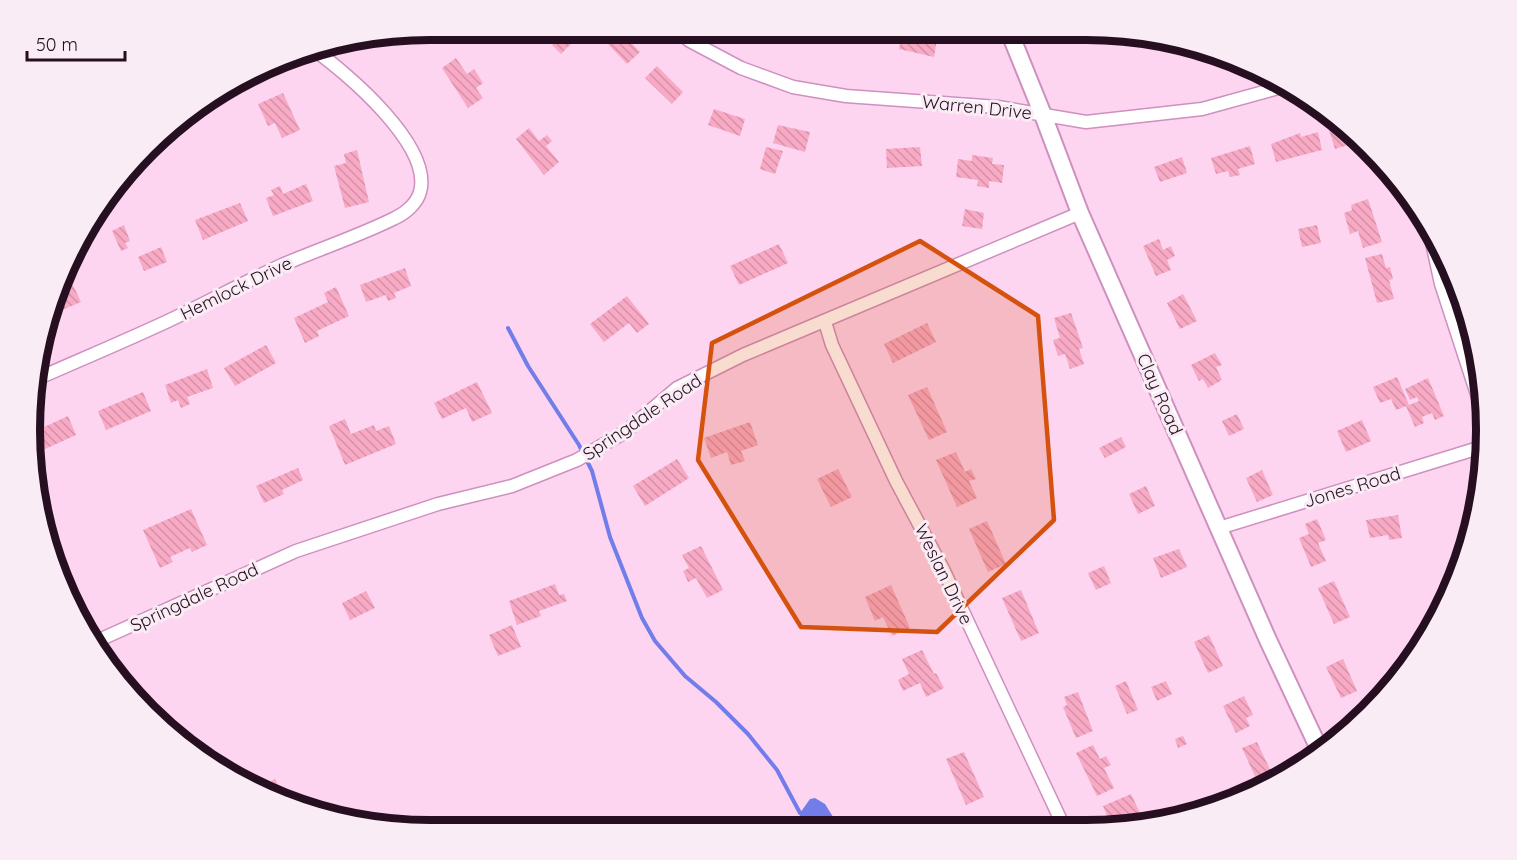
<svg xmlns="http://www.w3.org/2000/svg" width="1517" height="860" viewBox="0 0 1517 860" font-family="Quicksand,sans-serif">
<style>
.water{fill:#727dea}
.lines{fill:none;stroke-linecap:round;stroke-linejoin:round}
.stream{stroke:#727dea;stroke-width:4}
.building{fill:url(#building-back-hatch)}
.street-casing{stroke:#ce90be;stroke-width:15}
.secondary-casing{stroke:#ce90be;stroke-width:20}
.street{stroke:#fff;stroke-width:12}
.secondary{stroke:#fff;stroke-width:16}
.marked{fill:#d5520e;fill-opacity:0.2;stroke:#d5520e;stroke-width:4.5;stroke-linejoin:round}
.labels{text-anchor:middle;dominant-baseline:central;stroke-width:6;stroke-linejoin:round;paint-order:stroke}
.street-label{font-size:18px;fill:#260f20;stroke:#f9ecf5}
.rim{fill:none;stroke:#260f20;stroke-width:8}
</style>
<defs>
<pattern id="building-back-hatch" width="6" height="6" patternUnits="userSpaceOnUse" patternTransform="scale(1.5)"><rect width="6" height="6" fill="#f8aac5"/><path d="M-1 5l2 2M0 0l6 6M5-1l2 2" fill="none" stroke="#d491a9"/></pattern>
</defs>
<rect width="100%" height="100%" fill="#fdd5f1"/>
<polygon class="water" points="815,798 825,804 840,828 799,828 800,813 810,799"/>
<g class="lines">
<polyline class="stream" points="508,328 528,366 579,445 592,471 610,537 642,618 655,641 685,676 716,702 748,734 777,770 800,813"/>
</g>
<g class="building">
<polygon points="615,30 619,30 640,52 627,64 604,40"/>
<polygon points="902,33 937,40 934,57 899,49"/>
<polygon points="562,34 572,43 561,54 552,45"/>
<polygon points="456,58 467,74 474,69 483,83 476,88 483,98 468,108 442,68"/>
<polygon points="657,66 683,92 672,104 645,78"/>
<polygon points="264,71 267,75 251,84 248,80"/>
<polygon points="283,93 300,130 282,138 275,123 268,126 258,104"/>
<polygon points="714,109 745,119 740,136 708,125"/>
<polygon points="1342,123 1351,129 1363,142 1364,146 1352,149 1351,144 1335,149 1329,130 1343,126"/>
<polygon points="778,125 810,132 805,152 773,143"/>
<polygon points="529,128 539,141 547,135 552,141 546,146 559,162 544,175 516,139"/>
<polygon points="1318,132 1322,150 1276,162 1271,144 1300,133 1301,137"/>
<polygon points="1250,146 1255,164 1238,169 1240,175 1230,177 1228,171 1216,174 1211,158"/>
<polygon points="766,147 783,151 775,174 760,169"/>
<polygon points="920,147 922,166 887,168 886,149"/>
<polygon points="357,150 369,202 345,208 334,166 346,163 344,154"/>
<polygon points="972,155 993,158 992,164 1004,165 1002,183 989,181 989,188 977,186 978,180 956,177 958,159 972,161"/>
<polygon points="1182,157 1187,173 1160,182 1154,167"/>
<polygon points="306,184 313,201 273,216 266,198 274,195 271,190 280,186 283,194"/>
<polygon points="1368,199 1382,242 1363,248 1358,231 1350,234 1344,213 1352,210 1351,205"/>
<polygon points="240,203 248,221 203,240 195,220"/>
<polygon points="965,209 984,213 982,229 962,226"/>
<polygon points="124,225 130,241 125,243 128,248 121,251 112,231"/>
<polygon points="1317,225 1321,243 1302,247 1298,229"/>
<polygon points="1159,239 1163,250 1171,246 1175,256 1167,260 1171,270 1156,276 1143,246"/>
<polygon points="779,244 788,263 739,285 730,266"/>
<polygon points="161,247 167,262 144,271 138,257"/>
<polygon points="1382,254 1386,268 1390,267 1393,279 1389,280 1394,299 1377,303 1365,258"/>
<polygon points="405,268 411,286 394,293 396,298 388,301 386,295 366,302 360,285"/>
<polygon points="73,285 81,302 48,316 60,290"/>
<polygon points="336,287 349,316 317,331 319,336 305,343 294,318 328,302 324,293"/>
<polygon points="1183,294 1197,321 1180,329 1167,303"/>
<polygon points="627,296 649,324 637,333 629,323 604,342 590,324"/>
<polygon points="1071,313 1083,348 1079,349 1084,364 1070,369 1065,354 1058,356 1053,340 1060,338 1054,318"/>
<polygon points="927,323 936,342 893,363 884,344"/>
<polygon points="266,345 276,363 235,386 224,368"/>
<polygon points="1215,353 1222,365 1216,367 1222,380 1208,388 1203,379 1199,381 1191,365"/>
<polygon points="207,369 213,388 187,397 190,404 181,408 178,400 171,403 165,385"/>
<polygon points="1397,377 1409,405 1419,401 1417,397 1410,400 1405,389 1428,378 1444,416 1435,420 1432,413 1422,417 1424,423 1415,427 1406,406 1396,410 1391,399 1380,403 1373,387"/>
<polygon points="477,382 492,413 472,422 466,408 442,419 434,403"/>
<polygon points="927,387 947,432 929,440 908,395"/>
<polygon points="143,392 151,411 106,430 98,411"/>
<polygon points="1237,414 1244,429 1229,436 1222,421"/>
<polygon points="68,416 76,435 32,455 33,432"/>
<polygon points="345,419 351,434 374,425 376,431 389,426 396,444 345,465 329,426"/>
<polygon points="1362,420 1371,441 1346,452 1337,431"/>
<polygon points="750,422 758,445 741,451 745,461 731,465 727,452 711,458 704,438"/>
<polygon points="1121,437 1126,447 1105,458 1099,448"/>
<polygon points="956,452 965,472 971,469 976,479 969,481 977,498 957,507 936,460"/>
<polygon points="677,459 689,478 645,506 633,486"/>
<polygon points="298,468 303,480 282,490 284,494 264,503 256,486"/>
<polygon points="838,469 852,497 831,507 817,479"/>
<polygon points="1262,470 1273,495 1257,502 1246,478"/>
<polygon points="1146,486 1155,506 1138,514 1129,494"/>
<polygon points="191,509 207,545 192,552 190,548 170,557 173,562 160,568 143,530"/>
<polygon points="1398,515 1402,538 1389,540 1388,535 1370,538 1366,520"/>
<polygon points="1317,519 1326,540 1318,543 1326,561 1311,567 1299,538 1309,534 1305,524"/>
<polygon points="987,521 1006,564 988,572 969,529"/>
<polygon points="55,531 62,547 53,551 49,534"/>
<polygon points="701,546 723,590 707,598 696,578 688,582 683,571 689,568 682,555"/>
<polygon points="1179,549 1187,567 1161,578 1153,558"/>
<polygon points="1104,566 1111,583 1096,590 1088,573"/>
<polygon points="1334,581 1350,617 1334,624 1318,588"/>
<polygon points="555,584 559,595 564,594 567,601 539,611 541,616 517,625 509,601"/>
<polygon points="891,585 910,628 892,636 883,617 875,621 865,597"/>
<polygon points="1021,590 1039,633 1021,641 1002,598"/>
<polygon points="366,591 375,608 350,620 342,603"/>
<polygon points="512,625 521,647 498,656 489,635"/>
<polygon points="1209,635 1223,666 1208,673 1194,642"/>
<polygon points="922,650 934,674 936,673 944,688 926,697 920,683 903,691 898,680 909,674 902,659"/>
<polygon points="1343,659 1357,691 1341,698 1326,667"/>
<polygon points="1126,681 1138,710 1127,714 1115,686"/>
<polygon points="1166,681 1172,694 1157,701 1151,687"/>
<polygon points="1078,692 1093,731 1076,738 1063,707 1067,705 1064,697"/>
<polygon points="1244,696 1253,715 1246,718 1250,726 1236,733 1223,706"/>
<polygon points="1183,736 1187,744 1178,748 1175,739"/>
<polygon points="1257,742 1275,780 1260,787 1242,748"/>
<polygon points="1093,745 1100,759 1106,756 1111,765 1104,768 1114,788 1097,796 1076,753"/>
<polygon points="964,752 984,797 966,805 946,759"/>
<polygon points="275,779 285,799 257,788"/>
<polygon points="1131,794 1140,813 1128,819 1131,827 1112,827 1103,806"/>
</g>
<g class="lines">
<defs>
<g id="street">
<polyline points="676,30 690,41 741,68 793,87 846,96 998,107 1086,122 1202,109 1289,85"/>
<polyline points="1428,224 1441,284 1486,422"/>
<polyline points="825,322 832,345 896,481 943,569 1064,827"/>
<path d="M39 378C82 359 125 341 168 321 206 303 243 283 282 265 319 249 359 236 395 218 406 213 417 203 420 192 433 146 347 73 313 49"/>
<polyline points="1219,528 1485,446"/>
<polyline points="97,641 296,551 438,504 512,486 577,460 625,432 677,388 743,355 1080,213"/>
</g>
<polyline id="secondary" points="1009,31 1043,115 1080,213 1268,640 1321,753"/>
</defs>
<use href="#street" class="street-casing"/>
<use href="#secondary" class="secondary-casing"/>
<use href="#street" class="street"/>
<use href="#secondary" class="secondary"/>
</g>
<path class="marked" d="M920 241 1038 316 1054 520 937 632 801 627 698 460 712 343Z"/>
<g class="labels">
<g class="street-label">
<text transform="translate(977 107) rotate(6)">Warren Drive</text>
<text transform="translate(236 288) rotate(-26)">Hemlock Drive</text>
<text transform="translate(1160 394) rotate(66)">Clay Road</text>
<text transform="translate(642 417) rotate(-34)">Springdale Road</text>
<text transform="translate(1352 487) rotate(-17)">Jones Road</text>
<text transform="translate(944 574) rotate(64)">Weslan Drive</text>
<text transform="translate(194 597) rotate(-25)">Springdale Road</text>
</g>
</g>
<path d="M0 0H1517V860H0ZM430 40H1086A390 390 0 0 1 1476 430V430A390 390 0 0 1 1086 820H430A390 390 0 0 1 40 430V430A390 390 0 0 1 430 40Z" fill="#f9ecf5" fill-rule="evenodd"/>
<path class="rim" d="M430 40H1086A390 390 0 0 1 1476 430V430A390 390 0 0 1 1086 820H430A390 390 0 0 1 40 430V430A390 390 0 0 1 430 40Z"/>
<path d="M27 51v9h98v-9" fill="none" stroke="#260f20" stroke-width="3"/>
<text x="36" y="51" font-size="18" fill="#260f20" stroke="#f9ecf5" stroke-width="4.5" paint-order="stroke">50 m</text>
</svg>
